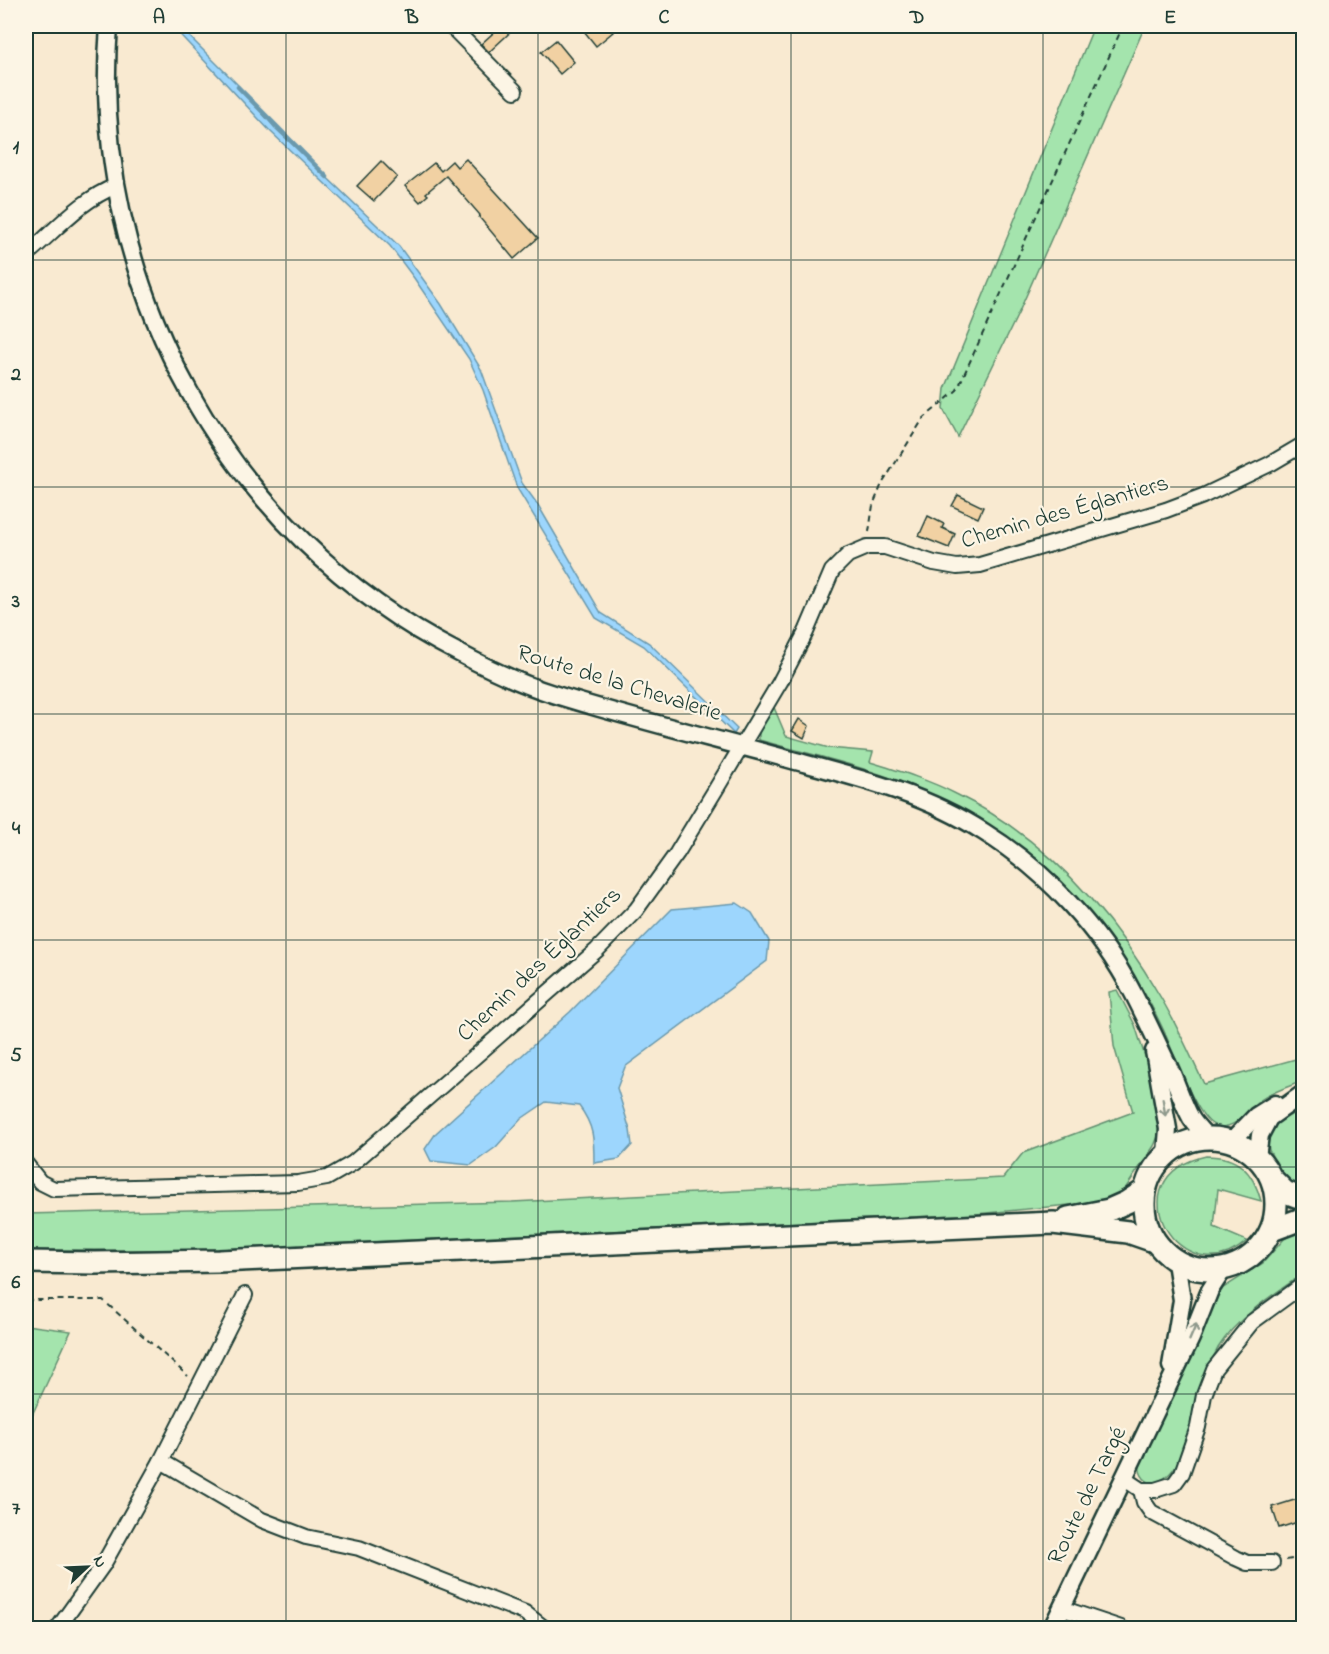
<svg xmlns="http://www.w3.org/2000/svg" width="1329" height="1654" viewBox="0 0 1329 1654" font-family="'Indie Flower',sans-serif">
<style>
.green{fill:#a4e4ad;stroke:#629070;stroke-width:1.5}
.water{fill:#9dd6fd;stroke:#6b99ad;stroke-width:1.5}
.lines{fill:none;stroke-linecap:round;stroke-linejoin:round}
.stream{stroke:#6b99ad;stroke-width:4.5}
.building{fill:#f1d1a3;stroke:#1f3d34;stroke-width:1.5}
.minor-casing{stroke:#1f3d34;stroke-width:18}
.tertiary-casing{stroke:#1f3d34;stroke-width:21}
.primary-casing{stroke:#1f3d34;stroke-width:26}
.path{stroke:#1f3d34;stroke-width:2;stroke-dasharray:6 4.5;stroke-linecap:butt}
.minor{stroke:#fcf5e5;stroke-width:14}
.tertiary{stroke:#fcf5e5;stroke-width:16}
.primary{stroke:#fcf5e5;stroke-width:21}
.oneway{stroke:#8e998c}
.grid{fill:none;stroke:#1f3d34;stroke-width:1.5;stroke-opacity:0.55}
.labels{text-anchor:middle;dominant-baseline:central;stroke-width:4.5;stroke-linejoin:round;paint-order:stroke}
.street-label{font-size:24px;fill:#1f3d34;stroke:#fcf5e5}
.neatline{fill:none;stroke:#1f3d34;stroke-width:2}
.grid-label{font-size:20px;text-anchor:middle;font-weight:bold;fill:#1f3d34}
</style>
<rect width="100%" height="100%" fill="#f9ead1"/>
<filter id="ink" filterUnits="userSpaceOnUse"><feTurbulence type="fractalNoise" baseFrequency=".0167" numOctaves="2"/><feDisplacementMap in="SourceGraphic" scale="12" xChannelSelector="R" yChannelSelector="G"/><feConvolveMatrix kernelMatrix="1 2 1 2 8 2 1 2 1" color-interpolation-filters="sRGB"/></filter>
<g filter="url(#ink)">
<g class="green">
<polygon points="1094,26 1145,26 1019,312 958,437 943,409 945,389"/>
<path d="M773 705 786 736 829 748 873 752 870 762C899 771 929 780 956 794 1045 837 1112 913 1161 998 1177 1025 1190 1055 1204 1084L1303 1057V1081C1290 1086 1274 1091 1262 1099 1247 1109 1234 1134 1214 1125 1195 1116 1173 1050 1163 1029 1155 1012 1145 994 1135 977 1083 889 1003 821 907 784 859 765 809 754 759 740V730Z"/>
<polygon points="1117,990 1135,1025 1147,1063 1159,1134 1154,1146 1125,1189 1114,1197 1101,1202 976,1214 568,1233 199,1250 26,1250 26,1214 512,1202 1003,1178 1023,1153 1133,1112 1114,1046 1109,992"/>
<polygon points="1303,1108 1303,1190 1285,1180 1269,1150 1267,1136 1275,1124"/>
<path d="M1206 1156C1238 1156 1253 1171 1261 1201L1218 1189 1214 1227 1247 1241C1182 1298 1109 1178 1206 1156Z"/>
<path d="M1303 1228V1274C1275 1293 1236 1318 1218 1348 1209 1364 1201 1381 1196 1399 1190 1423 1186 1467 1161 1480 1146 1488 1138 1474 1140 1462L1176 1389 1218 1296 1223 1288 1263 1263 1284 1239Z"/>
<polygon points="26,1325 71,1331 26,1428"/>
</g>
<g class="water">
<polygon points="172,26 179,26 237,84 275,128 399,246 441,304 481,369 522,483 538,505 601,613 649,643 737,729 734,734 644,646 596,618 517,488 483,390 469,359 414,278 390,246 271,132"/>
<path d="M737 903 752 913 769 941 767 961 625 1067 617 1088 630 1130 632 1145 619 1159 594 1163C594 1139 594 1126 579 1106L546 1102 521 1119 496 1147 471 1165 431 1161 425 1149 436 1133 570 1012 672 909Z"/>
</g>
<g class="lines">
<polyline class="stream" points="238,87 327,177"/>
</g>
<g class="building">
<polygon points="501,26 517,26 489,52 481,44"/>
<polygon points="580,26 607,26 613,32 596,46"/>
<polygon points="556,40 574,62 560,74 541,52"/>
<polygon points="466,159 538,238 514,259 479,217 480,215 446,176 426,193 428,195 420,202 405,186 434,163 441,171 452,161 457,167"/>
<polygon points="381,161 397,177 374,201 357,186"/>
<polygon points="958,495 983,507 978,518 952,506"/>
<polygon points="928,516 944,524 942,528 955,534 949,548 919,536"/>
<polygon points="799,719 809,726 804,738 792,731"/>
<polygon points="1304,1497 1304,1520 1279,1528 1272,1507"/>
</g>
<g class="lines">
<defs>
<g id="minor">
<polyline points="451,26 515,91"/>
<path d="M26 255C55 231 80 200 116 186"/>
<polyline points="26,1164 40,1182 54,1189 298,1183 327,1178 353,1163 597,950 636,910 677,853 716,789 780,682 806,632 832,571 848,555 867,547 885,547 934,563 957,567 980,565 1166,510 1203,496 1270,464 1304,444"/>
<polyline points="161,1461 262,1520 306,1537 359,1548 525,1613 544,1628"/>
<polyline points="1123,1478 1141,1490 1155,1490 1174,1484 1182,1473 1198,1427 1204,1395 1214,1369 1252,1322 1304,1284"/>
<polyline points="1141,1490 1144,1502 1151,1512 1236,1558 1247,1563 1272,1563"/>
<polyline points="1061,1608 1121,1628"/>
<polyline points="58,1628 103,1565 161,1461 245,1295"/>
</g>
<g id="tertiary">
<path d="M109 26C88 283 228 536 459 653 489 669 521 684 553 694 632 719 713 738 792 760 859 778 925 794 984 832 1045 870 1100 929 1133 993 1145 1016 1156 1040 1167 1063 1176 1080 1181 1100 1191 1118 1195 1125 1202 1131 1207 1137"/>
<polyline points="1154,1051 1168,1129 1166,1154"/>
<polyline points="1232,1141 1256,1116 1275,1104"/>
<polyline points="1257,1157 1260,1135 1269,1118 1304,1093"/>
<polyline points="1171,1366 1182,1300 1176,1262"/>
<polyline points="1052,1628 1191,1338 1210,1290 1223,1270"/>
</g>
<g id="primary">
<circle cx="1210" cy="1204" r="66"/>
<polyline points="1272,1179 1285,1192 1304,1199"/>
<polyline points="1068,1218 1109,1210 1127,1202 1145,1190"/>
<polyline points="1272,1230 1304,1218"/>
<polyline points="26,1262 95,1263 219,1261 1053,1223 1128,1232 1154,1241"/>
</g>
</defs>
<use href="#minor" class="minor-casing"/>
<use href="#tertiary" class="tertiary-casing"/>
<use href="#primary" class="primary-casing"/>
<g class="path">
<polyline points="869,532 873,505 882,484 923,419 957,390 1123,26"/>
<polyline points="26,1300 103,1300 188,1376"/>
<polyline points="1286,1560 1304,1557"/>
</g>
<use href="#minor" class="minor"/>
<use href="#tertiary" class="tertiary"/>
<use href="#primary" class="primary"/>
</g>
<defs><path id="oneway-shaft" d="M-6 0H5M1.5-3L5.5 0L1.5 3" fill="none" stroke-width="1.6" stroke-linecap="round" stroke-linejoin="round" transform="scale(1.5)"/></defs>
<g class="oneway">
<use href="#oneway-shaft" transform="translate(1164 1107) rotate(81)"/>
<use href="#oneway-shaft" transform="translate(1193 1332) rotate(-67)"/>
</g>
</g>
<path class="grid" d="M286 26V1628M538 26V1628M791 26V1628M1043 26V1628M26 260H1304M26 487H1304M26 714H1304M26 940H1304M26 1167H1304M26 1394H1304"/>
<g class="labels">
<g class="street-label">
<text transform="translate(1065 513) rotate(-16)">Chemin des Églantiers</text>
<text transform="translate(619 684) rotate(17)">Route de la Chevalerie</text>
<text transform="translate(540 965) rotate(-43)">Chemin des Églantiers</text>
<text transform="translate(1088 1496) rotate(-64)">Route de Targé</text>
</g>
</g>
<rect width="1329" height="1654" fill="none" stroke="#fcf5e5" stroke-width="66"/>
<g transform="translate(87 1567) rotate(67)" stroke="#fcf5e5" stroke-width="4.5" paint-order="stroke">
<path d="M0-4.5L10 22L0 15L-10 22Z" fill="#1f3d34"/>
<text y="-9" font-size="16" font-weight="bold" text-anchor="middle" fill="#1f3d34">N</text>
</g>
<rect x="33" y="33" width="1263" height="1588" class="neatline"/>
<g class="grid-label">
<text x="159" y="23">A</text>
<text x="412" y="23">B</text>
<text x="664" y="23">C</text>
<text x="917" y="23">D</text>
<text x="1170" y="23">E</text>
<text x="16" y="153">1</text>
<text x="16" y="380">2</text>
<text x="16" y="607">3</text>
<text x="16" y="834">4</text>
<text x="16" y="1061">5</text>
<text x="16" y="1288">6</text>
<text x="16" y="1514">7</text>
</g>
</svg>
